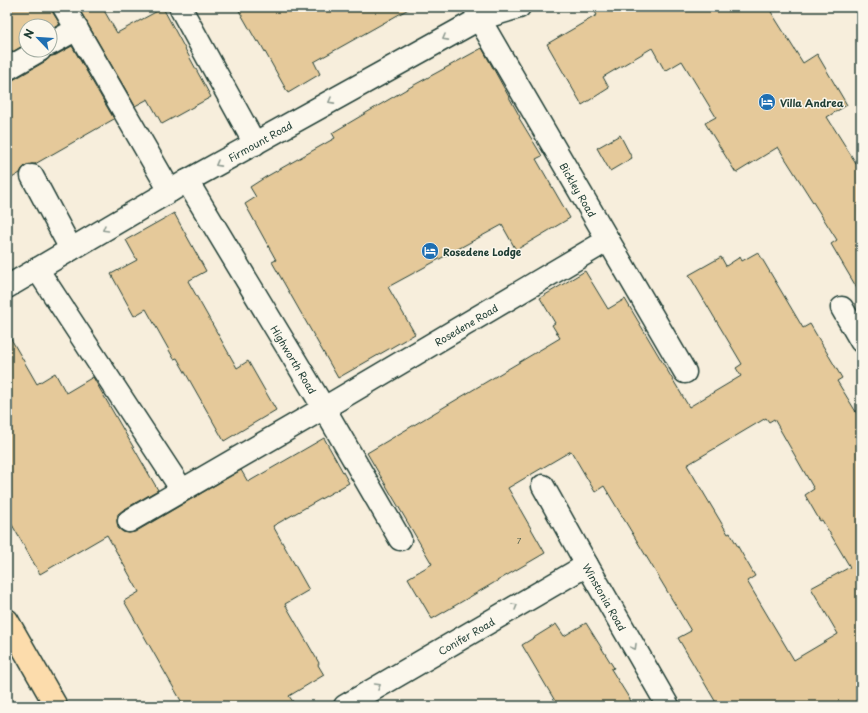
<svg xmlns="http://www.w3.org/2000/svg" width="868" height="713" viewBox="0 0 868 713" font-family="'Playpen Sans',sans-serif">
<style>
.building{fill:#e5c99a;stroke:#1f3d34;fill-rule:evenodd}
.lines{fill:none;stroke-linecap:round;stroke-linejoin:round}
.minor-casing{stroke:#1f3d34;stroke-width:25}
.major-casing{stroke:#1f3d34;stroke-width:25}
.minor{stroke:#fbf7ec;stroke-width:22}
.major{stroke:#fcdcac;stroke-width:22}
.oneway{stroke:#8d9a90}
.labels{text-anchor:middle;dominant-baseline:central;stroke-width:3;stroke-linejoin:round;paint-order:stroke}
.number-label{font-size:8px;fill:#50604e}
.poi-label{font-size:10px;font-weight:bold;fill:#1f3d34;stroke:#fbf7ec;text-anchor:start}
.street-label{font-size:10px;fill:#1f3d34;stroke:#fbf7ec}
</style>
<rect width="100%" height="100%" fill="#f7eedc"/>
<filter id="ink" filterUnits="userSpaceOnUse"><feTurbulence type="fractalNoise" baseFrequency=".025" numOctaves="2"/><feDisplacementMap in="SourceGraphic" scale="8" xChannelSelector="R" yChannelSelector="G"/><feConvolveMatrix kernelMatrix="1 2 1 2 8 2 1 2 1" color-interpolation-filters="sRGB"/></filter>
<g filter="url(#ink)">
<g class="building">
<polygon points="7,7 52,7 53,13 60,24 50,30 50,26 26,26 26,44 7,55"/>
<polygon points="78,7 102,7 117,33 163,8 211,97 162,124 148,99 135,106"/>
<polygon points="237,7 412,7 314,62 320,74 288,93 259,41 257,42"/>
<polygon points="592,7 768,7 803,63 817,54 847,105 827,117 861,171 861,295 831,244 837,240 778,147 736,173 705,123 716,117 682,61 665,71 652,48 603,77 609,88 582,105 547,44 597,15"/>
<polygon points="72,46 114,119 35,164 32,164 26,165 22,169 20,173 7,181 7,81 13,80 46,61 51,56 56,55"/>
<polygon points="482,48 520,117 519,118 542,156 536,159 570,218 516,250 502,225 388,287 415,334 338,378 272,262 276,260 245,204 256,197 250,187 264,178 335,138 332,133 405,90"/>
<polygon points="620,135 632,158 610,171 597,148"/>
<polygon points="174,213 206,271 188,281 237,368 248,361 276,410 224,441 177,358 174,359 146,309 134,316 111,274 137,260 126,240"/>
<path d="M758 252 803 328 810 324 842 378 837 381 861 420V706H718L678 638 691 631 604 486 595 492 571 451 508 488 545 553 432 619 408 578 432 564 367 453 560 338 552 325 555 323 540 298 585 271 608 309 625 299 689 407 741 376 736 368 742 364 689 275 721 257 726 266 740 257 742 261ZM766 418 769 422 774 419 814 489 805 495 820 521 822 520 850 567 811 588 838 634 794 660 747 581 755 576 730 533 728 534 687 465Z"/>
<polygon points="7,332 37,384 55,373 66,393 93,377 97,384 158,490 123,510 118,514 117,521 118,528 123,532 129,533 135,532 241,470 248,482 324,438 349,483 273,526 309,590 285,604 319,663 318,665 324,675 289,696 296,706 184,706 124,601 139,592 107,535 40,574 7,516"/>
<polygon points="586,623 614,668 611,669 634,706 558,706 522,645 556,624 564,636"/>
</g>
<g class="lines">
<defs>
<g id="minor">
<polyline points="64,7 170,191"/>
<path id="s1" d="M475 7 479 19 488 34 685 372"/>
<polyline points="181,9 255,144"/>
<polyline points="50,44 77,29"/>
<polyline points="7,69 40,50"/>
<polyline points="32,176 71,249"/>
<path id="s2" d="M187 181 328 415 400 539"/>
<polyline points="37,269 182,490"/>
<path id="s3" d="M7 287 187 181 479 19 519 7"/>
<polyline points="842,308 861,341"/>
<path id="s4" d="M543 486 587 565 668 706"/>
<path id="s5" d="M129 521 336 401 608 240"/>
<path id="s6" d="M345 706 587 565"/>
</g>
<polyline id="major" points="7,620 56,706"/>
</defs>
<use href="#minor" class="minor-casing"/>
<use href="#major" class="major-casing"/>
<use href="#minor" class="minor"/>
<use href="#major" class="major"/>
</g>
<defs><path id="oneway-chevron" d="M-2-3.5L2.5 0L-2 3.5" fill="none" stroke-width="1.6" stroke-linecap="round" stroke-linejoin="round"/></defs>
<g class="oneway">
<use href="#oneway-chevron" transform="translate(445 38) rotate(151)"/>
<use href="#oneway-chevron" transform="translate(331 101) rotate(151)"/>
<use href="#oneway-chevron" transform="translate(218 164) rotate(151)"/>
<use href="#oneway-chevron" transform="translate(105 229) rotate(150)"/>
<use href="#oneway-chevron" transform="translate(515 606) rotate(-30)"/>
<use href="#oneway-chevron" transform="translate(634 647) rotate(60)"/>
<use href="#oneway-chevron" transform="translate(378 686) rotate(-30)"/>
</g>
</g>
<defs>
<symbol id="hotel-disc" viewBox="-11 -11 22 22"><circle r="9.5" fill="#1f6fb2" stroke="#fbf7ec"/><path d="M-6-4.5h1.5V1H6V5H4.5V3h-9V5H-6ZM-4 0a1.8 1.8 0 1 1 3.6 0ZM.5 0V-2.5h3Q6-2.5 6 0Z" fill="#fff"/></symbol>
</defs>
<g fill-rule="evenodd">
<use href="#hotel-disc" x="757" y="92" width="20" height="20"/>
<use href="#hotel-disc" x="420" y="241" width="20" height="20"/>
</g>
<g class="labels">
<g class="number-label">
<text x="519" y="541">7</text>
</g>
<g class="poi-label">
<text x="780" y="102">Villa Andrea</text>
<text x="443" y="251">Rosedene Lodge</text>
</g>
<g class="street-label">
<text stroke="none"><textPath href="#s3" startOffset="292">Firmount Road</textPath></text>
<text stroke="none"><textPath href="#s1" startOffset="210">Bickley Road</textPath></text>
<text stroke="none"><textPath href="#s5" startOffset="390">Rosedene Road</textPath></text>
<text stroke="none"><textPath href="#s2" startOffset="208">Highworth Road</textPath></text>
<text stroke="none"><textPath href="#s4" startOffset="127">Winstonia Road</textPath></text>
<text stroke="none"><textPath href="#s6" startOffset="140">Conifer Road</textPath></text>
</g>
</g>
<rect width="868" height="713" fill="none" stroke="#fbf7ec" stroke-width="24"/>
<rect x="12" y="12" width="844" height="689" fill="none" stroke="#1f3d34" stroke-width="1.5" filter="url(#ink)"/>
<g transform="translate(38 38) rotate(295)"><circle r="19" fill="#fbf7ec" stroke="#a3ada2"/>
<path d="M0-3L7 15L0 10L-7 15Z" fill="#1f6fb2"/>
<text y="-6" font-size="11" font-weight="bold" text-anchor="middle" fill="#1f3d34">N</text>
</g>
</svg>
